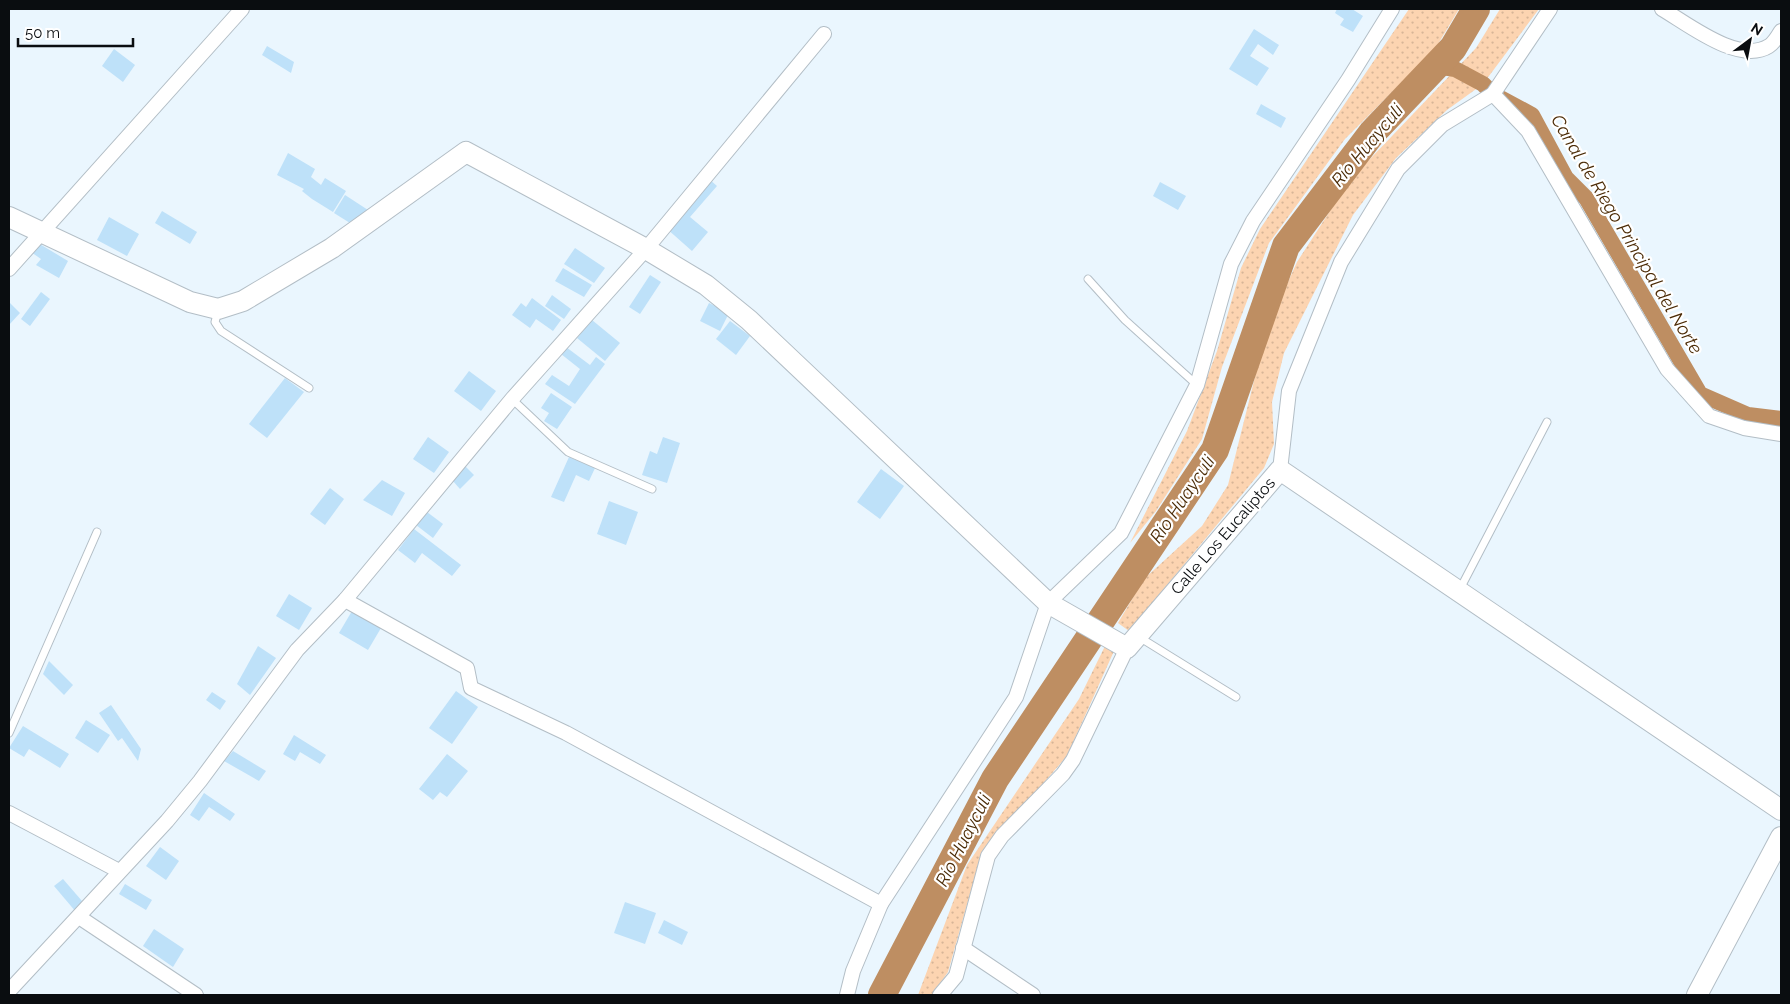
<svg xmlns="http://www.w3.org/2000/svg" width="1790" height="1004" viewBox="0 0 1790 1004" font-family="Raleway,sans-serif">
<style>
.grass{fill:url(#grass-dots)}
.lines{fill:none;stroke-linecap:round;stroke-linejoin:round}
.canal{stroke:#be8e62;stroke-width:16}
.river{stroke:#be8e62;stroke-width:28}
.building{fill:#bee1f9}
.lane-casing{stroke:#b3bec6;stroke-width:9}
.street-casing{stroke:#b3bec6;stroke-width:16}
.secondary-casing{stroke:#b3bec6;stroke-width:22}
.lane{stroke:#fff;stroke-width:7}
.street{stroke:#fff;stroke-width:14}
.secondary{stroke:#fff;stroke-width:20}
.labels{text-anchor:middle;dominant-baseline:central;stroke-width:4.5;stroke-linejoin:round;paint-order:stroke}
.street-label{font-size:16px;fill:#0a0d10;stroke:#fff}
.water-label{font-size:18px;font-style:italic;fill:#4b2b06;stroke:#fff}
</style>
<defs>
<pattern id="grass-dots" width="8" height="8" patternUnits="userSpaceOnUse" patternTransform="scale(1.25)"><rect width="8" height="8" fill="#fcd4b1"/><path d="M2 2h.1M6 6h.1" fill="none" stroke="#d7b597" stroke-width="1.8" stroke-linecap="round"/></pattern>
</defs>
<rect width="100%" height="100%" fill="#eaf6fe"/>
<g class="grass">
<polygon points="1409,9 1459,9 1435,49 1345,139 1269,243 1222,367 1202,439 1156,511 1130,543 1187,431 1217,351 1241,268 1260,229"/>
<polygon points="1500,9 1539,9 1483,84 1447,110 1396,158 1353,215 1284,353 1272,402 1274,444 1264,468 1129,631 1118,623 1144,579 1202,526 1228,485 1267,329 1297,262 1350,180 1476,48"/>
<polygon points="1106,644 1114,651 1067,756 981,855 948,972 932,995 918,995 967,865 1079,699"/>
</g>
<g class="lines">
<polyline class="canal" points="1436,66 1455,69 1483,84 1493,94 1532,115 1566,178 1586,198 1700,394 1748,415 1781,419"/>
<polyline class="river" points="882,995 995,779 1215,450 1286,246 1372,133 1453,48 1476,9"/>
</g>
<g class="building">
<polygon points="1337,9 1352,9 1363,16 1353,32 1340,25 1344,19 1335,13"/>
<polygon points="1254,29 1279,45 1273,55 1258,44 1250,56 1269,68 1257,86 1229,69"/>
<polygon points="267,46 294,62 291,73 262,55"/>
<polygon points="114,49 135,65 123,82 102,66"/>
<polygon points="1261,104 1286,118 1281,128 1256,114"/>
<polygon points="288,153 315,169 311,177 321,185 325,178 346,191 333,212 312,199 302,191 304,189 277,175"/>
<polygon points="709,179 717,186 690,217 708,232 692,251 666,228"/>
<polygon points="1160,182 1186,196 1178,210 1153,196"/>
<polygon points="345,195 368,210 350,223 334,213"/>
<polygon points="162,211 197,232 190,244 155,223"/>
<polygon points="109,217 139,234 127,256 97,240"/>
<polygon points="38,243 68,261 59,278 36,265 41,259 31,252"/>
<polygon points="575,248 605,268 594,283 564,264"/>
<polygon points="563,268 592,285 584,297 555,281"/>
<polygon points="650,275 661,282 640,314 629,307"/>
<polygon points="41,292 50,299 30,326 21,319"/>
<polygon points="552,295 571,309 564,319 545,306"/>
<polygon points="532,298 561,320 553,331 536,319 530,328 512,315 521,303 526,307"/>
<polygon points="9,302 20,313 9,325"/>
<polygon points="709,303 729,313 720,331 700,321"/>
<polygon points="592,320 620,343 605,361 577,338"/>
<polygon points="730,321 750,336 736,355 716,339"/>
<polygon points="566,347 590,365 596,357 605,364 575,404 545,384 552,375 569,386 580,369 561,354"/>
<polygon points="469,371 496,391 481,411 454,391"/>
<polygon points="285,378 304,392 267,438 249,424"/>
<polygon points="551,393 572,407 557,429 544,421 549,413 541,408"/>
<polygon points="428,437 449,452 434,473 413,459"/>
<polygon points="663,437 680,443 667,483 642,475 650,451 657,454"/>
<polygon points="569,457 595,468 589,481 576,475 564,502 551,497"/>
<polygon points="465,466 474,475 460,489 452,480"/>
<polygon points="881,469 904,486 880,519 857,502"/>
<polygon points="382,480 405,493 392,516 363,500"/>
<polygon points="330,488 344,499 325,525 310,514"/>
<polygon points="609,501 638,512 626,545 597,534"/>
<polygon points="427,512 443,524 433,538 416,525"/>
<polygon points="414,529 461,565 452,576 422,553 415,563 398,550"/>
<polygon points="289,594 312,608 299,630 276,616"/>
<polygon points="352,611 381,628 368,650 339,633"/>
<polygon points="258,646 276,658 250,695 237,684"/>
<polygon points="49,661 73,685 64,695 43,674"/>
<polygon points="456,691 478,707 452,744 429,728"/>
<polygon points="212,692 226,701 220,710 206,700"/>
<polygon points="111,705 141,749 138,761 122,738 118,741 99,713"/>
<polygon points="86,720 110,735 98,753 75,738"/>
<polygon points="23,726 69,754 60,768 29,749 24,757 9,748"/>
<polygon points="294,735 326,755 320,764 300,752 295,761 283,754"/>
<polygon points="233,751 266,771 259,781 224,761"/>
<polygon points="447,754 468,771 447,797 440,792 433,800 419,789"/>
<polygon points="204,793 235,814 230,821 209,807 199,821 190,815"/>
<polygon points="160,847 179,861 166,880 146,866"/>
<polygon points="63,879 82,901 76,912 54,886"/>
<polygon points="125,884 152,900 146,910 119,894"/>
<polygon points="625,902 656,913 645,944 614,933"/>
<polygon points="664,920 688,932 682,945 658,933"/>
<polygon points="154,929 184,949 173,967 143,946"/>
</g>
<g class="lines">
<defs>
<g id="lane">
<polyline points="1088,279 1125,320 1197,385"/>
<polyline points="218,311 215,322 221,331 309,388"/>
<polyline points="512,399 568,452 652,489"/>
<polyline points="1460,589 1547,422"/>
<polyline points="1139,637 1236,697"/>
<polyline points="9,733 97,532"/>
</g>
<g id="street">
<path d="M1662 9C1688 24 1739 65 1769 46 1774 43 1778 36 1781 31"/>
<polyline points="1493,94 1528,131 1667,369 1709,416 1744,428 1781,434"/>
<polyline points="9,269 242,9"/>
<polyline points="1280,470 1289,391 1341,262 1398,169 1442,125 1493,94 1550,9"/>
<polyline points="345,600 467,668 471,688 566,733 881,904"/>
<polyline points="9,813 119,871"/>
<polyline points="79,917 196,995"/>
<polyline points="963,948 1033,995"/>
<polyline points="9,991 167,821 200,781 297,650 345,600 512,399 646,249 824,34"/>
<polyline points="847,995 853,971 881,904 1016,697 1048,603 1121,533 1197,385 1231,264 1253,221 1348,80 1392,9"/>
<polyline points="940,995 956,976 988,856 1002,836 1063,774 1073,760 1127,648"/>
</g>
<g id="secondary">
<polyline points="9,217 190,302 218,309 243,301 332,248 466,152 646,249 706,285 749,320 1048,603 1127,648 1280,470 1781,810"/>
<polyline points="1697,995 1781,837"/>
</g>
</defs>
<use href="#lane" class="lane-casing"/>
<use href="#street" class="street-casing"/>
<use href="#secondary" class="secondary-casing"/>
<use href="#lane" class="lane"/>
<use href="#street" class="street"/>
<use href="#secondary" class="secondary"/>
</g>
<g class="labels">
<g class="street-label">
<text transform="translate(1223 536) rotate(-49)">Calle Los Eucaliptos</text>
</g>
<g class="water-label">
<text transform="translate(1367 145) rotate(-50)">Río Huayculi</text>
<text transform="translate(1627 234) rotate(59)">Canal de Riego Principal del Norte</text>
<text transform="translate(1182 499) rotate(-56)">Río Huayculi</text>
<text transform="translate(963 840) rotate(-63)">Río Huayculi</text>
</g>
</g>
<rect width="1790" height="1004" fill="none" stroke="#0a0d10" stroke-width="20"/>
<g transform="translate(1750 40) rotate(32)" stroke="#ffffff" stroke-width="4" paint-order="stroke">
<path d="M0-4L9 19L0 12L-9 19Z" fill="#0a0d10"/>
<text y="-8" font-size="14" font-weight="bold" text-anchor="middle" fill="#0a0d10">N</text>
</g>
<path d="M18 38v8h115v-8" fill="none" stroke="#0a0d10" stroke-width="2.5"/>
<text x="25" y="38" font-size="15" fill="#0a0d10" stroke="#ffffff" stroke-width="4" paint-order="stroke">50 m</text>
</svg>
